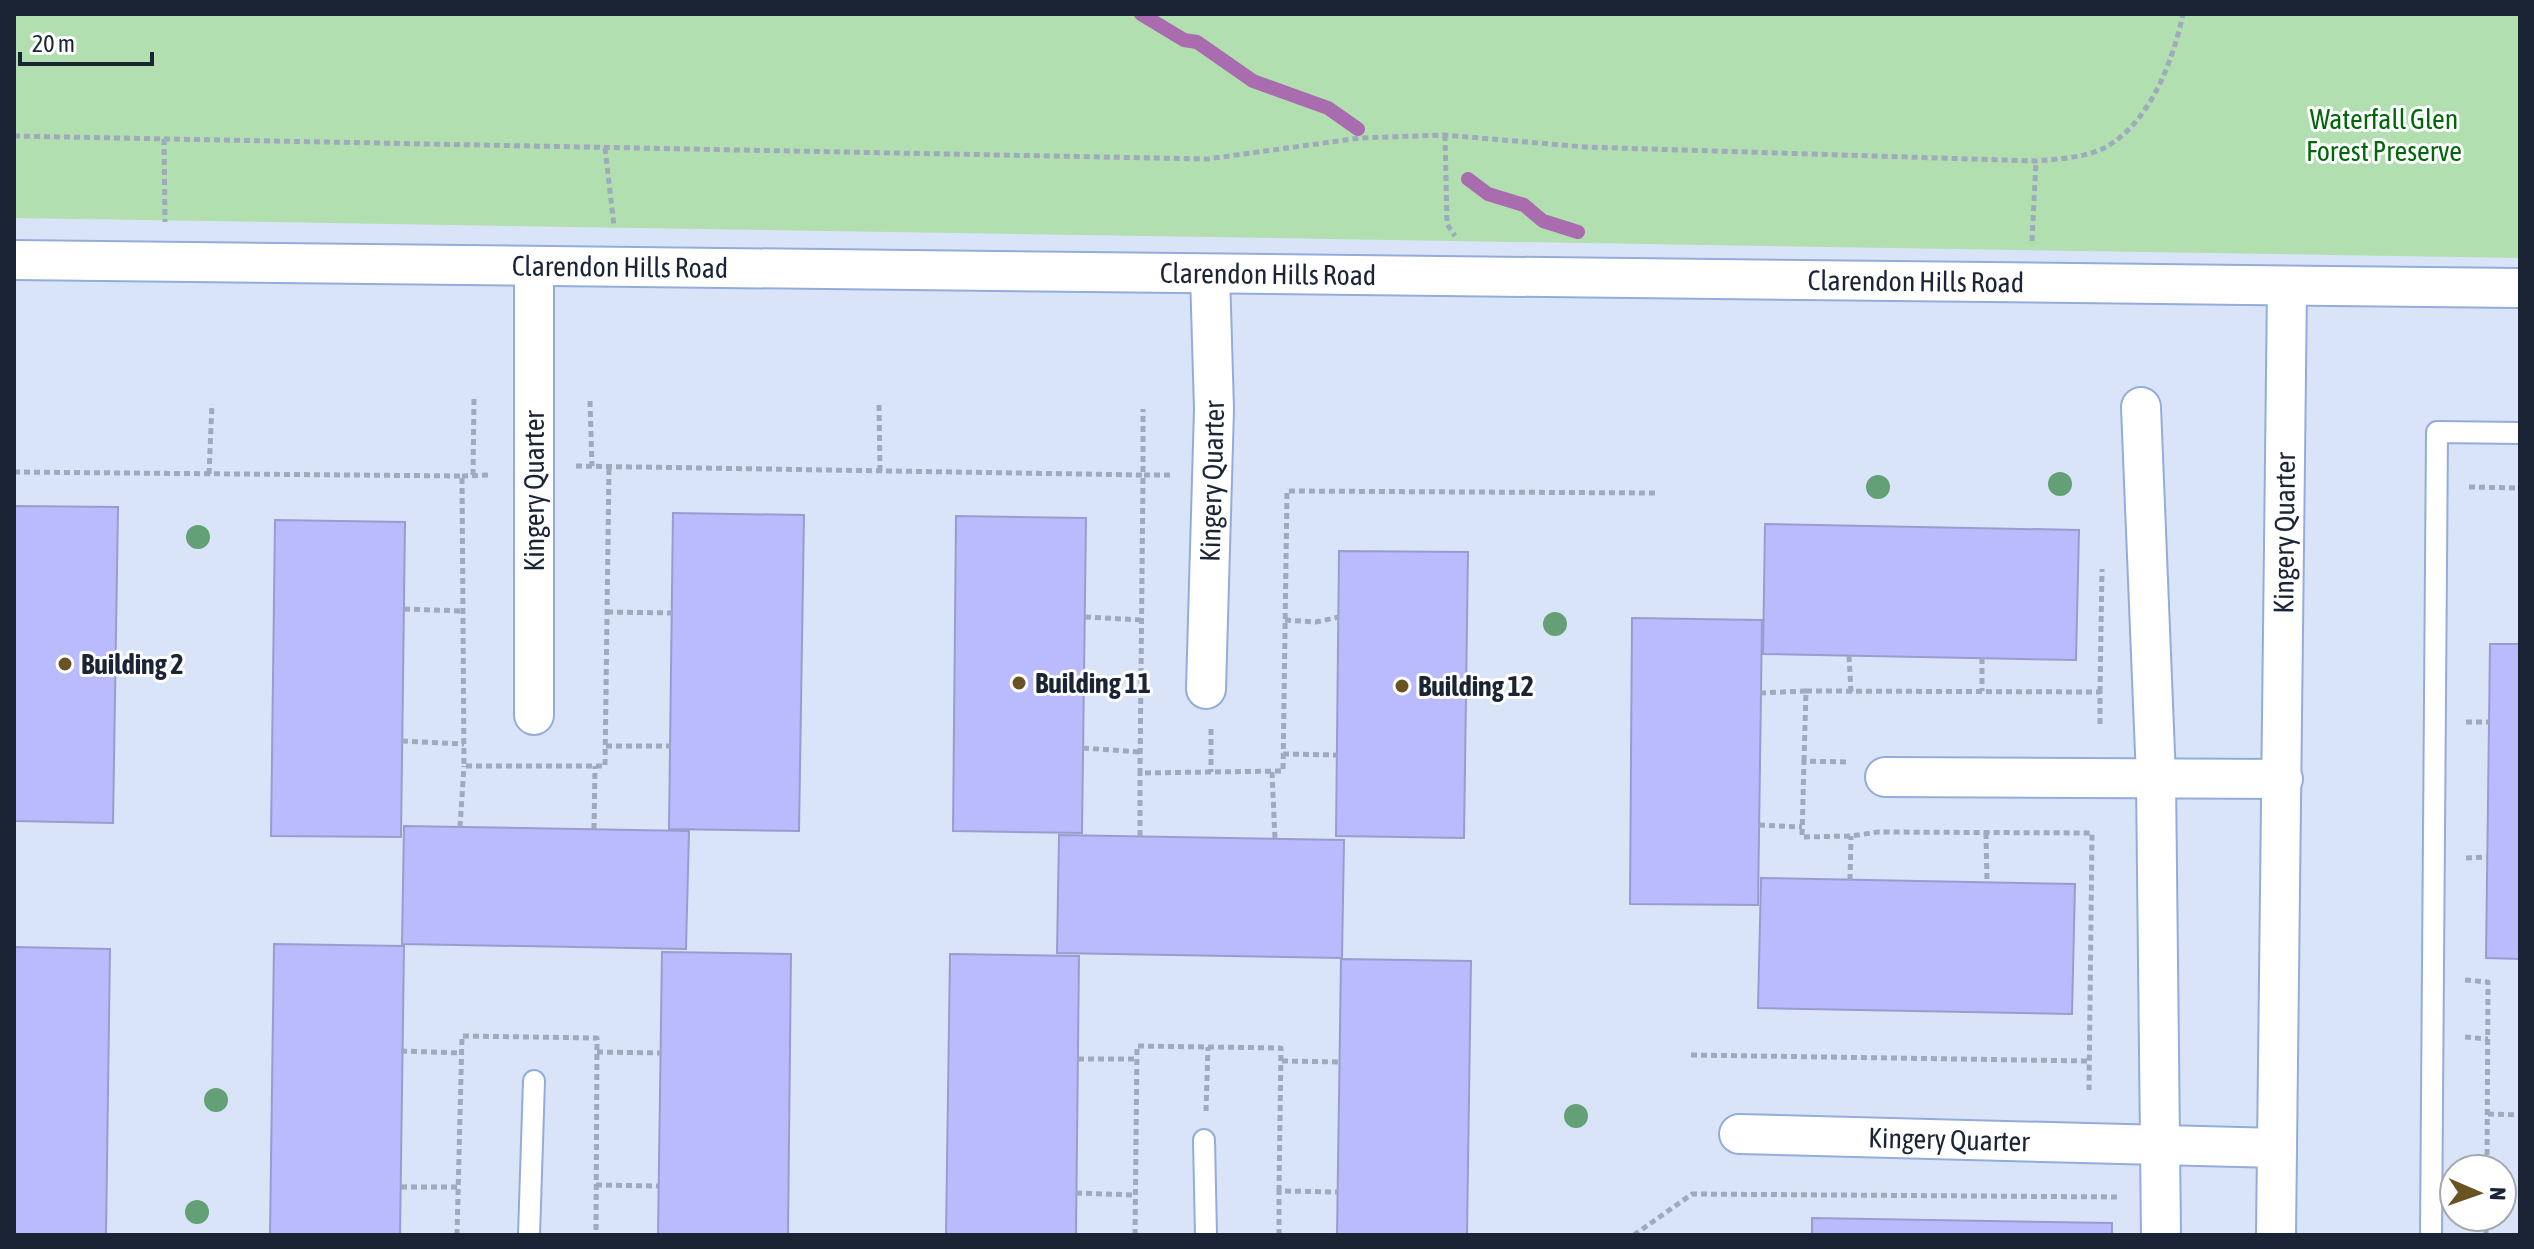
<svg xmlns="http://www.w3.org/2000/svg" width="2534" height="1249" viewBox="0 0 2534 1249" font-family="'Asap Condensed',sans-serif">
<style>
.green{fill:#b2dfaf}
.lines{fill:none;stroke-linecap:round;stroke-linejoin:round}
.stream{stroke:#a86caf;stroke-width:14}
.building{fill:#babbfe;stroke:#9a9ccd;stroke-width:2}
.lane-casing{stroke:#94acda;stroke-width:24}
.street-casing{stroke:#94acda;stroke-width:42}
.path{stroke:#a0aabd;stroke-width:5;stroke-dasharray:6 4;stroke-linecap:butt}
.lane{stroke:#fff;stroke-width:20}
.street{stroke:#fff;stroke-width:38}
.tree{fill:#63a075}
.poi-dot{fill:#6a5323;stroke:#fff;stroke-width:3}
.labels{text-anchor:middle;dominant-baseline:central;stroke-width:6;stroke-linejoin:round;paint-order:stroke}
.park-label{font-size:28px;fill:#01680a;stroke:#fff}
.street-label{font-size:28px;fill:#1b2435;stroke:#fff}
.poi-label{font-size:28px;font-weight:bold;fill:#1b2435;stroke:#fff;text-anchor:start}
</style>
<rect width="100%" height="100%" fill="#dae4f8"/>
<polygon class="green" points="14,14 2520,14 2520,258 14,218"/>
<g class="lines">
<g class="stream">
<polyline points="1141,14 1184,40 1197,42 1253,81 1328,108 1358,129"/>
<polyline points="1468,179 1488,194 1524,205 1543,221 1578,232"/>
</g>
</g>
<g class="building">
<polygon points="14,506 118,507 113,823 14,821"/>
<polygon points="673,513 804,515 799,831 669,829"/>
<polygon points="956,516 1086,518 1082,833 953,831"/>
<polygon points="275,520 405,522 401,837 271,836"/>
<polygon points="1765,524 2079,530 2076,660 1763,654"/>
<polygon points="1339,551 1468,552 1464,838 1336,836"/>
<polygon points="1632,618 1762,620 1758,905 1630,904"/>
<polygon points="2490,644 2520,644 2520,959 2486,958"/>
<polygon points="404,826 689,831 686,949 402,944"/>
<polygon points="1059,835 1344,840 1342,958 1057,953"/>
<polygon points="1761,878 2075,884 2072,1014 1758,1008"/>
<polygon points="274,944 404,946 400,1235 270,1235"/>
<polygon points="14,947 110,949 106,1235 14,1235"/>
<polygon points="662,952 791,954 788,1235 658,1235"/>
<polygon points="950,954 1079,956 1076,1235 946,1235"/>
<polygon points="1341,959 1471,961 1467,1235 1337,1235"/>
<polygon points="1812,1218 2112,1223 2112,1235 1812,1235"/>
</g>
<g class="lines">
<defs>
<g id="lane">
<polyline points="1204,1140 1206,1235"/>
<polyline points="529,1235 534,1081"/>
<polyline points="2431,1235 2437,432 2520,433"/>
</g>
<g id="street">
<path id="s1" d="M14 260 2520 288"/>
<polyline points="2141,407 2156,778 2161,1235"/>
<path id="s2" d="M1206 689 1214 409 1210 274"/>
<polyline points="534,715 534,267"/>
<polyline points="1885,777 2283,779"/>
<path id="s3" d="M1739 1134 2277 1148"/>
<path id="s4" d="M2276 1235 2287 287"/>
</g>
</defs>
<use href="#lane" class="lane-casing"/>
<use href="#street" class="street-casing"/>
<g class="path">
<polyline points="1445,135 1447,224 1455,236"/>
<path d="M14 136 1207 159 1360 138 1445 135 1585 147 2036 161C2058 159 2082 158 2102 149 2149 126 2173 61 2183 14"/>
<polyline points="164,139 165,222"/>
<polyline points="605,148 614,226"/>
<polyline points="2032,241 2036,161"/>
<polyline points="590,401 592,466"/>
<polyline points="879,405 880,471"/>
<polyline points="576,466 1143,475 1143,409"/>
<polyline points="14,472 462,476 464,766 605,766 609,467"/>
<polyline points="209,474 212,404"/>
<polyline points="473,475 474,399"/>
<polyline points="1170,475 1143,475 1140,773 1283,771 1287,491 1655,493"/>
<polyline points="462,476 491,475"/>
<polyline points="2469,487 2520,488"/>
<polyline points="404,609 463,611"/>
<polyline points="607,612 672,613"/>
<polyline points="1085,617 1142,620"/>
<polyline points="1285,620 1316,622 1339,617"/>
<polyline points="1849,656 1851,692"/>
<polyline points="1982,658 1982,691"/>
<polyline points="2100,692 2102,569"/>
<polyline points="1760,693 1806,691"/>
<polyline points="2466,722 2489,722"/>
<polyline points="1211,729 1211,772"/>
<polyline points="402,741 464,744"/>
<polyline points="606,746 671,746"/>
<polyline points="1083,748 1140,752"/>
<polyline points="1283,754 1337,755"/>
<polyline points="1804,761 1806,691 2100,692 2100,727"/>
<polyline points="1846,762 1804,761 1802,837 1851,836 1878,832 2092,833 2089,1090"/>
<polyline points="1272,772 1275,839"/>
<polyline points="1759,825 1802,827"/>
<polyline points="460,827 464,766"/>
<polyline points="594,829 595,766"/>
<polyline points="1986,833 1987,882"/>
<polyline points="1140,836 1140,773"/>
<polyline points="2466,858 2487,857"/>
<polyline points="1850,880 1851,836"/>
<polyline points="2465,980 2488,982 2487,1169"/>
<polyline points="2465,1037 2488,1039"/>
<polyline points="401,1051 461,1053"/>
<polyline points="597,1052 661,1053"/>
<polyline points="1691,1055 2089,1061"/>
<polyline points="1078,1059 1136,1059"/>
<polyline points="1282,1061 1340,1062"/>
<polyline points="1206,1111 1208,1047"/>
<polyline points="2488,1114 2520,1115"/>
<polyline points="596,1185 658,1186"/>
<polyline points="401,1187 458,1187"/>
<polyline points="1076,1193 1135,1195"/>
<polyline points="457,1235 462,1036 597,1038 596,1235"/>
<polyline points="1135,1235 1137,1046 1281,1048 1279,1191"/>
<polyline points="1279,1235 1279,1191 1338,1192"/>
<polyline points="1634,1235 1692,1194 2120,1197"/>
<polyline points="2486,1235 2486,1217"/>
</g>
<use href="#lane" class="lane"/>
<use href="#street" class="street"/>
</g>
<g class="tree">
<circle cx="2060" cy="484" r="12"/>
<circle cx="1878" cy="487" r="12"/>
<circle cx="198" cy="537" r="12"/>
<circle cx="1555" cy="624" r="12"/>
<circle cx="216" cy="1100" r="12"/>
<circle cx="1576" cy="1116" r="12"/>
<circle cx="197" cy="1212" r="12"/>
</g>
<g class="poi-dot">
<circle cx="65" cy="664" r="8"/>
<circle cx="1019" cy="683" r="8"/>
<circle cx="1402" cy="686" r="8"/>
</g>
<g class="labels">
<g class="park-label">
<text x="2384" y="119">Waterfall Glen<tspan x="2384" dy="32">Forest Preserve</tspan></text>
</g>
<g class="street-label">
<text stroke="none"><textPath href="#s1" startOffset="606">Clarendon Hills Road</textPath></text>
<text stroke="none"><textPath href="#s1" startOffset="1254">Clarendon Hills Road</textPath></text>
<text stroke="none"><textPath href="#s1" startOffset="1902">Clarendon Hills Road</textPath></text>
<text stroke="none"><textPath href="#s2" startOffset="208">Kingery Quarter</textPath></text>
<text transform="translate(534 491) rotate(-90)">Kingery Quarter</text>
<text stroke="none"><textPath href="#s4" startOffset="702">Kingery Quarter</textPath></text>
<text stroke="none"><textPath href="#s3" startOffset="210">Kingery Quarter</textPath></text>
</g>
<g class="poi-label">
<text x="81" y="664">Building 2</text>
<text x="1035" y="683">Building 11</text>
<text x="1418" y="686">Building 12</text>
</g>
</g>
<rect width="2534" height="1249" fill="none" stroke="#1b2435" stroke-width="32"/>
<g transform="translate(2478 1193) rotate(92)"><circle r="38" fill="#ffffff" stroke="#a4a7ae" stroke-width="2"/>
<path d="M0-6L14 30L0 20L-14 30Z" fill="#6a5323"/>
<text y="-12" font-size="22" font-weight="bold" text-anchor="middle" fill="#1b2435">N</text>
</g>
<path d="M20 52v12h132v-12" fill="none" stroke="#1b2435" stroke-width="4"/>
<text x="32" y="52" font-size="24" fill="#1b2435" stroke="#ffffff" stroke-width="6" paint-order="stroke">20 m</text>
</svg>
